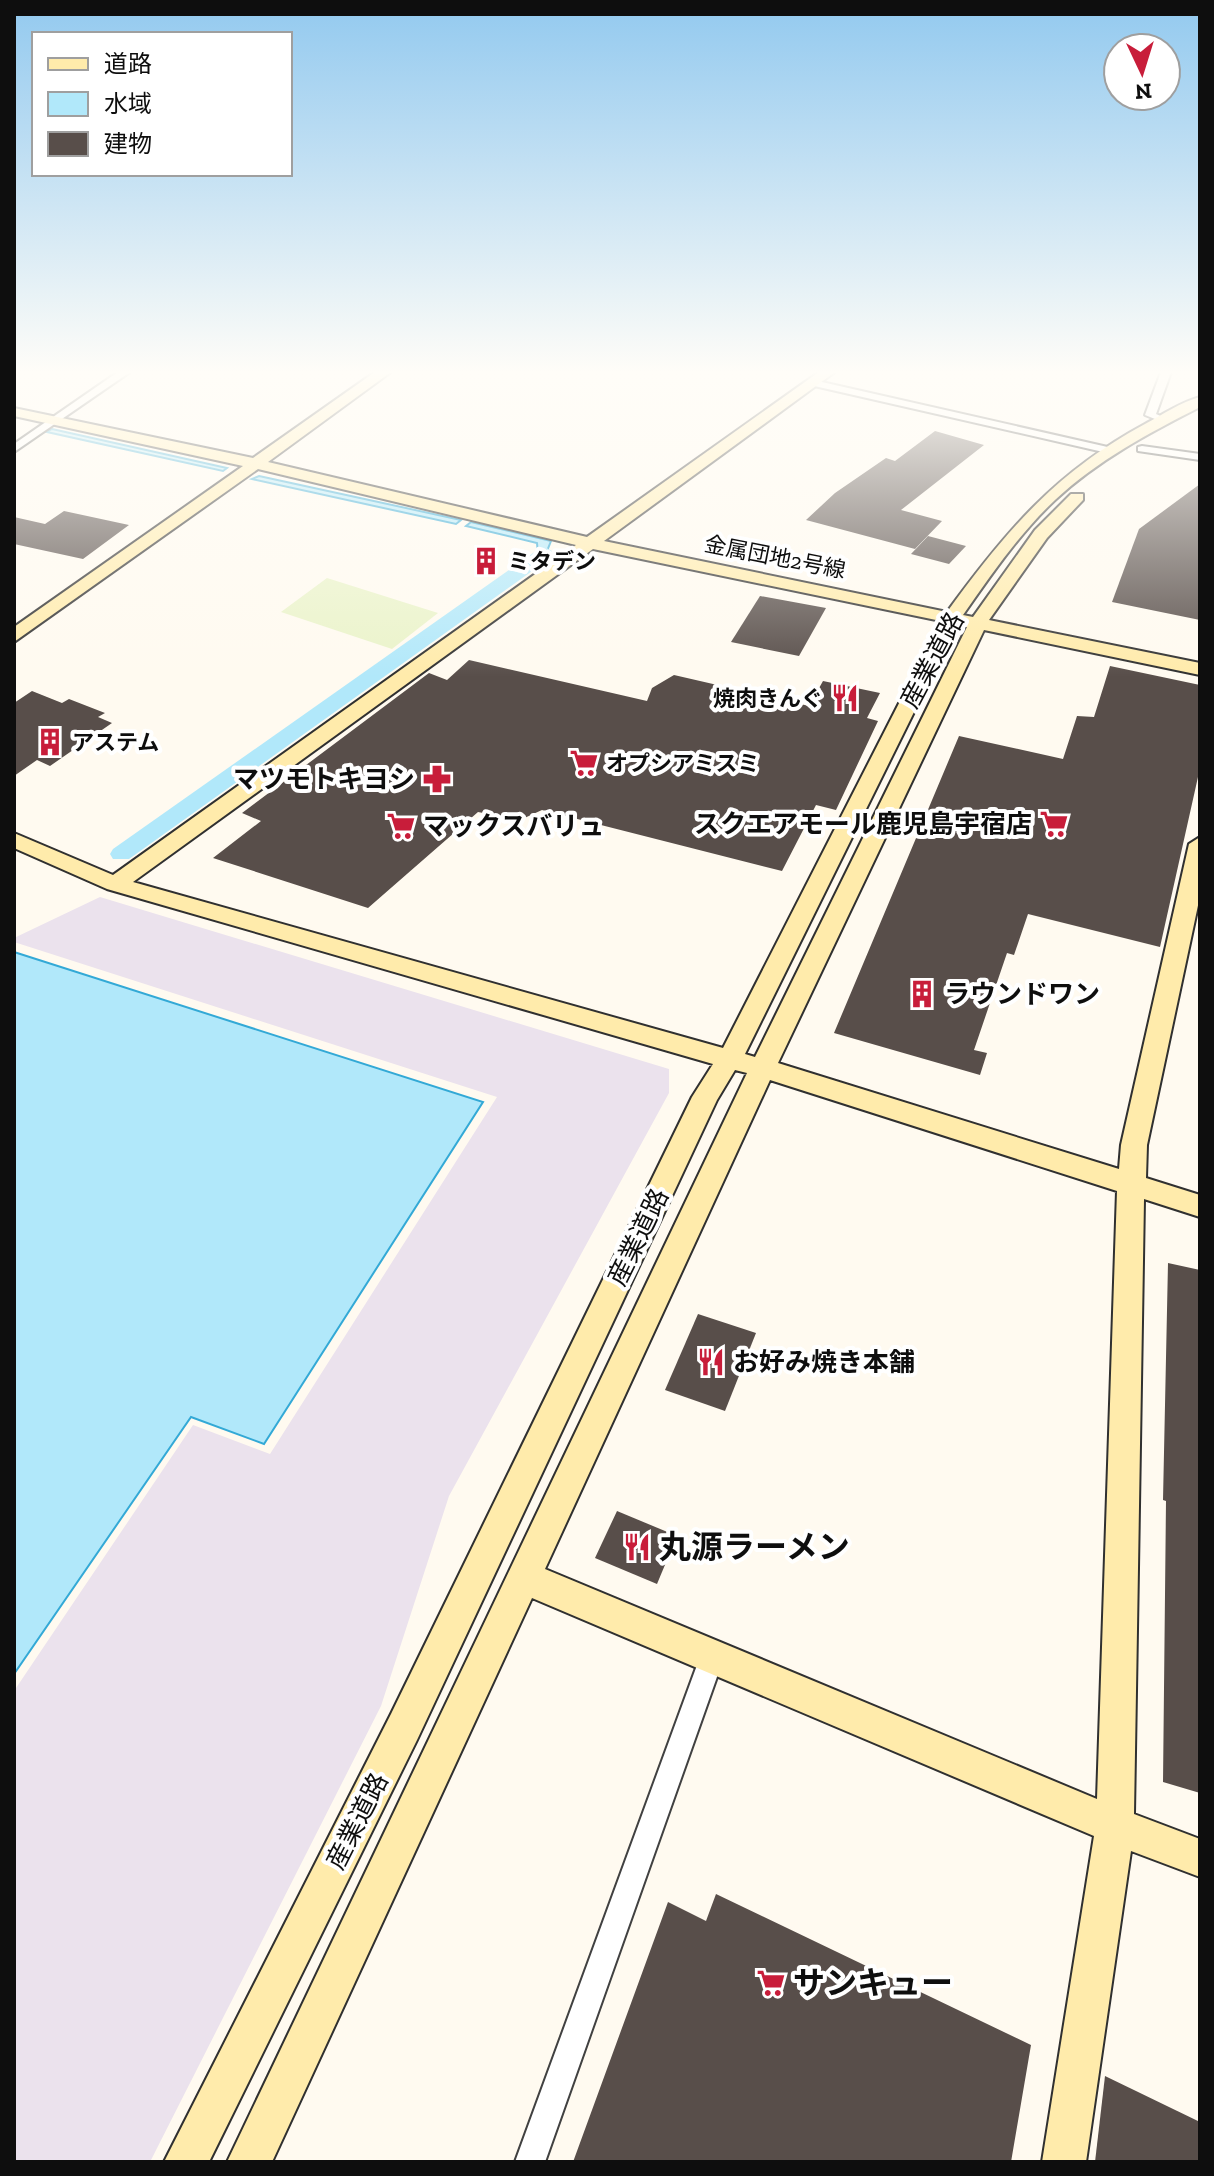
<svg xmlns="http://www.w3.org/2000/svg" width="1214" height="2176" viewBox="0 0 1214 2176" font-family="'Zilla Slab','Noto Sans JP',serif">
<style>
.industrial{fill:#ebe2ed}
.pitch{fill:#eaf3c9}
.water{fill:#b1e8fa;stroke:#33a9d6;stroke-width:2}
.lines{fill:none;stroke-linecap:round;stroke-linejoin:round}
.canal{fill:#b1e8fa;fill-rule:evenodd}
.building{fill:#584e4a}
.street-casing{stroke:#414141;stroke-width:4}
.secondary-casing{stroke:#303030;stroke-width:4}
.street{fill:#fff;fill-rule:evenodd}
.secondary{fill:#ffebab;fill-rule:evenodd}
.labels{text-anchor:middle;dominant-baseline:central;stroke-width:8;stroke-linejoin:round;paint-order:stroke}
.far-street-label{font-size:22px;fill:#0e0e0e;stroke:#fff}
.far-poi-label{font-size:22px;font-weight:bold;fill:#0e0e0e;stroke:#fff;text-anchor:start}
.street-label{font-size:26px;fill:#0e0e0e;stroke:#fff}
.poi-label{font-size:26px;font-weight:bold;fill:#0e0e0e;stroke:#fff;text-anchor:start}
.near-poi-label{font-size:32px;font-weight:bold;fill:#0e0e0e;stroke:#fff;text-anchor:start}
</style>
<rect width="100%" height="100%" fill="#fffaf0"/>
<polygon class="industrial" points="100,897 669,1069 669,1093 449,1496 381,1706 150,2162 14,2162 14,1691 193,1425 270,1454 497,1097 14,942 14,938"/>
<polygon class="pitch" points="327,578 438,613 392,649 281,612"/>
<g class="water">
<polygon points="52,429 227,468 223,471 47,432"/>
<polygon points="259,476 461,520 456,524 252,479"/>
<polygon points="471,522 551,541 545,556 521,573 515,571 538,555 537,543 466,526"/>
<polygon points="246,759 254,762 176,817 169,813"/>
<polygon points="14,952 483,1102 264,1444 191,1417 14,1674"/>
</g>
<g class="lines">
<polygon class="canal" points="543,546 552,551 549,559 129,859 113,859 110,854 113,849"/>
</g>
<g class="building">
<polygon points="935,431 984,445 901,510 942,521 915,549 806,520 835,493 886,458 895,461"/>
<polygon points="1200,484 1200,620 1112,602 1139,529"/>
<polygon points="64,511 129,525 83,559 14,544 14,517 45,524"/>
<polygon points="928,536 966,546 949,564 911,554"/>
<polygon points="760,596 826,608 799,656 731,642"/>
<polygon points="469,660 647,701 652,688 674,675 809,706 823,681 880,693 867,718 878,721 836,810 816,805 782,871 542,810 520,820 478,812 368,908 213,858 261,821 242,813 429,673 447,680"/>
<polygon points="1110,666 1200,685 1200,768 1160,947 1028,914 1014,955 1007,953 974,1050 987,1053 980,1075 834,1033 959,736 1063,759 1077,716 1094,717"/>
<polygon points="32,691 62,703 69,699 105,713 98,717 112,723 50,766 37,760 14,776 14,703"/>
<polygon points="1168,1263 1200,1270 1200,1793 1163,1782 1166,1501 1163,1500"/>
<polygon points="698,1314 756,1333 725,1411 665,1390"/>
<polygon points="617,1511 677,1536 657,1584 595,1558"/>
<polygon points="716,1894 1031,2045 1011,2162 573,2162 668,1902 706,1921"/>
<polygon points="1105,2076 1200,2122 1200,2162 1095,2162"/>
</g>
<g class="lines">
<defs>
<g id="street">
<polygon points="118,372 130,372 14,452 14,444"/>
<polygon points="1161,372 1171,372 1156,414 1170,420 1165,423 1145,415"/>
<polygon points="813,380 1112,448 1117,451 1112,454 810,385 808,383"/>
<polygon points="1142,446 1200,454 1200,460 1138,451 1138,447"/>
<polygon points="712,1645 721,1648 724,1657 545,2162 515,2162 700,1657 703,1648"/>
</g>
<path id="secondary" d="M375 372H391L268 462 587 537 819 372H835L604 541 947 612C1006 531 1056 472 1145 424 1162 415 1181 402 1200 397V407C1149 433 1098 460 1055 500 1019 534 991 575 963 615L973 617 1035 530 1071 494H1083V500L1047 538 989 620 1200 663V675L984 630 778 1063 1119 1169 1121 1145 1189 844 1200 837V896L1147 1145 1146 1178 1200 1195V1217L1144 1199 1134 1814 1200 1839V1877L1131 1851 1086 2162H1042L1094 1836 532 1598 272 2162H227L747 1073 735 1070 717 1100 417 1740 209 2162H164L391 1714 692 1097 713 1064 107 889 14 848V833L113 875 576 545 258 469 14 642V627L243 466 14 416V408L253 458ZM593 549 941 621 723 1048 133 882ZM957 625 967 627 755 1057 745 1054ZM770 1080 1117 1191 1097 1799 545 1569Z"/>
</defs>
<use href="#street" class="street-casing"/>
<use href="#secondary" class="secondary-casing"/>
<use href="#street" class="street"/>
<use href="#secondary" class="secondary"/>
</g>
<linearGradient id="sky" x2="0" y2="1"><stop stop-color="#92c9ef"/><stop offset="0.55" stop-color="#fffdf8"/><stop offset="1" stop-color="#fffdf8" stop-opacity="0"/></linearGradient>
<rect width="1214" height="677" fill="url(#sky)"/>
<defs>
<symbol id="building-bare" viewBox="-9 -9 18 18"><path d="M-4-6H4V6H1V3H-1V6H-4ZM-2.5-4.3h1.7v1.8h-1.7ZM.8-4.3h1.7v1.8H.8ZM-2.5-1h1.7V.8h-1.7ZM.8-1h1.7V.8H.8Z" fill="#c81d3a" stroke="#fff" stroke-width="2.5" paint-order="stroke"/></symbol>
<symbol id="restaurant-bare" viewBox="-9 -9 18 18"><path d="M-5-6h1v4h1v-4h1v4h1v-4h1v5L-1.5 .5V6h-2V.5L-5-1ZM5-6V6H3V1.5H1.5Q1.5-4 5-6Z" fill="#c81d3a" stroke="#fff" stroke-width="2.5" paint-order="stroke"/></symbol>
<symbol id="supermarket-bare" viewBox="-9 -9 18 18"><path d="M-6-5.5h2.5l.6 2H6L4.5 2H-2.5L-4.4-4H-6ZM-1.5 3.2a1.3 1.3 0 1 0 .1 0ZM3 3.2a1.3 1.3 0 1 0 .1 0Z" fill="#c81d3a" stroke="#fff" stroke-width="2.5" paint-order="stroke"/></symbol>
<symbol id="pharmacy-bare" viewBox="-9 -9 18 18"><path d="M-2-6h4v4h4v4h-4v4h-4v-4h-4v-4h4Z" fill="#c81d3a" stroke="#fff" stroke-width="2.5" paint-order="stroke"/></symbol>
</defs>
<g fill-rule="evenodd">
<use href="#building-bare" x="466" y="541" width="40" height="40"/>
<use href="#restaurant-bare" x="825" y="678" width="40" height="40"/>
<use href="#building-bare" x="30" y="722" width="40" height="40"/>
<use href="#supermarket-bare" x="564" y="743" width="40" height="40"/>
<use href="#pharmacy-bare" x="417" y="759" width="40" height="40"/>
<use href="#supermarket-bare" x="1034" y="804" width="40" height="40"/>
<use href="#supermarket-bare" x="381" y="806" width="40" height="40"/>
<use href="#building-bare" x="902" y="974" width="40" height="40"/>
<use href="#restaurant-bare" x="691" y="1342" width="40" height="40"/>
<use href="#restaurant-bare" x="617" y="1527" width="40" height="40"/>
<use href="#supermarket-bare" x="751" y="1963" width="40" height="40"/>
</g>
<g class="labels">
<g class="far-street-label">
<text transform="translate(775 557) rotate(11)">金属団地2号線</text>
</g>
<g class="far-poi-label">
<text x="508" y="561">ミタデン</text>
<text x="823" y="698" text-anchor="end">焼肉きんぐ</text>
<text x="72" y="742">アステム</text>
<text x="606" y="763">オプシアミスミ</text>
</g>
<g class="street-label">
<text transform="translate(932 660) rotate(-62)">産業道路</text>
<text transform="translate(638 1237) rotate(-64)">産業道路</text>
<text transform="translate(357 1821) rotate(-63)">産業道路</text>
</g>
<g class="poi-label">
<text x="415" y="779" text-anchor="end">マツモトキヨシ</text>
<text x="1032" y="824" text-anchor="end">スクエアモール鹿児島宇宿店</text>
<text x="423" y="826">マックスバリュ</text>
<text x="944" y="994">ラウンドワン</text>
<text x="733" y="1362">お好み焼き本舗</text>
</g>
<g class="near-poi-label">
<text x="659" y="1547">丸源ラーメン</text>
<text x="793" y="1983">サンキュー</text>
</g>
</g>
<rect width="1214" height="2176" fill="none" stroke="#0e0e0e" stroke-width="32"/>
<rect x="32" y="32" width="260" height="144" fill="#ffffff" stroke="#9f9f9f" stroke-width="2"/>
<rect x="48" y="58" width="40" height="12" fill="#ffebab" stroke="#9f9f9f" stroke-width="2"/>
<text x="104" y="72" font-size="24" fill="#0e0e0e">道路</text>
<rect x="48" y="92" width="40" height="24" fill="#b1e8fa" stroke="#9f9f9f" stroke-width="2"/>
<text x="104" y="112" font-size="24" fill="#0e0e0e">水域</text>
<rect x="48" y="132" width="40" height="24" fill="#584e4a" stroke="#9f9f9f" stroke-width="2"/>
<text x="104" y="152" font-size="24" fill="#0e0e0e">建物</text>
<g transform="translate(1142 72) rotate(176)"><circle r="38" fill="#ffffff" stroke="#9f9f9f" stroke-width="2"/>
<path d="M0-6L14 30L0 20L-14 30Z" fill="#c81d3a"/>
<text y="-12" font-size="22" font-weight="bold" text-anchor="middle" fill="#0e0e0e">N</text>
</g>
</svg>
